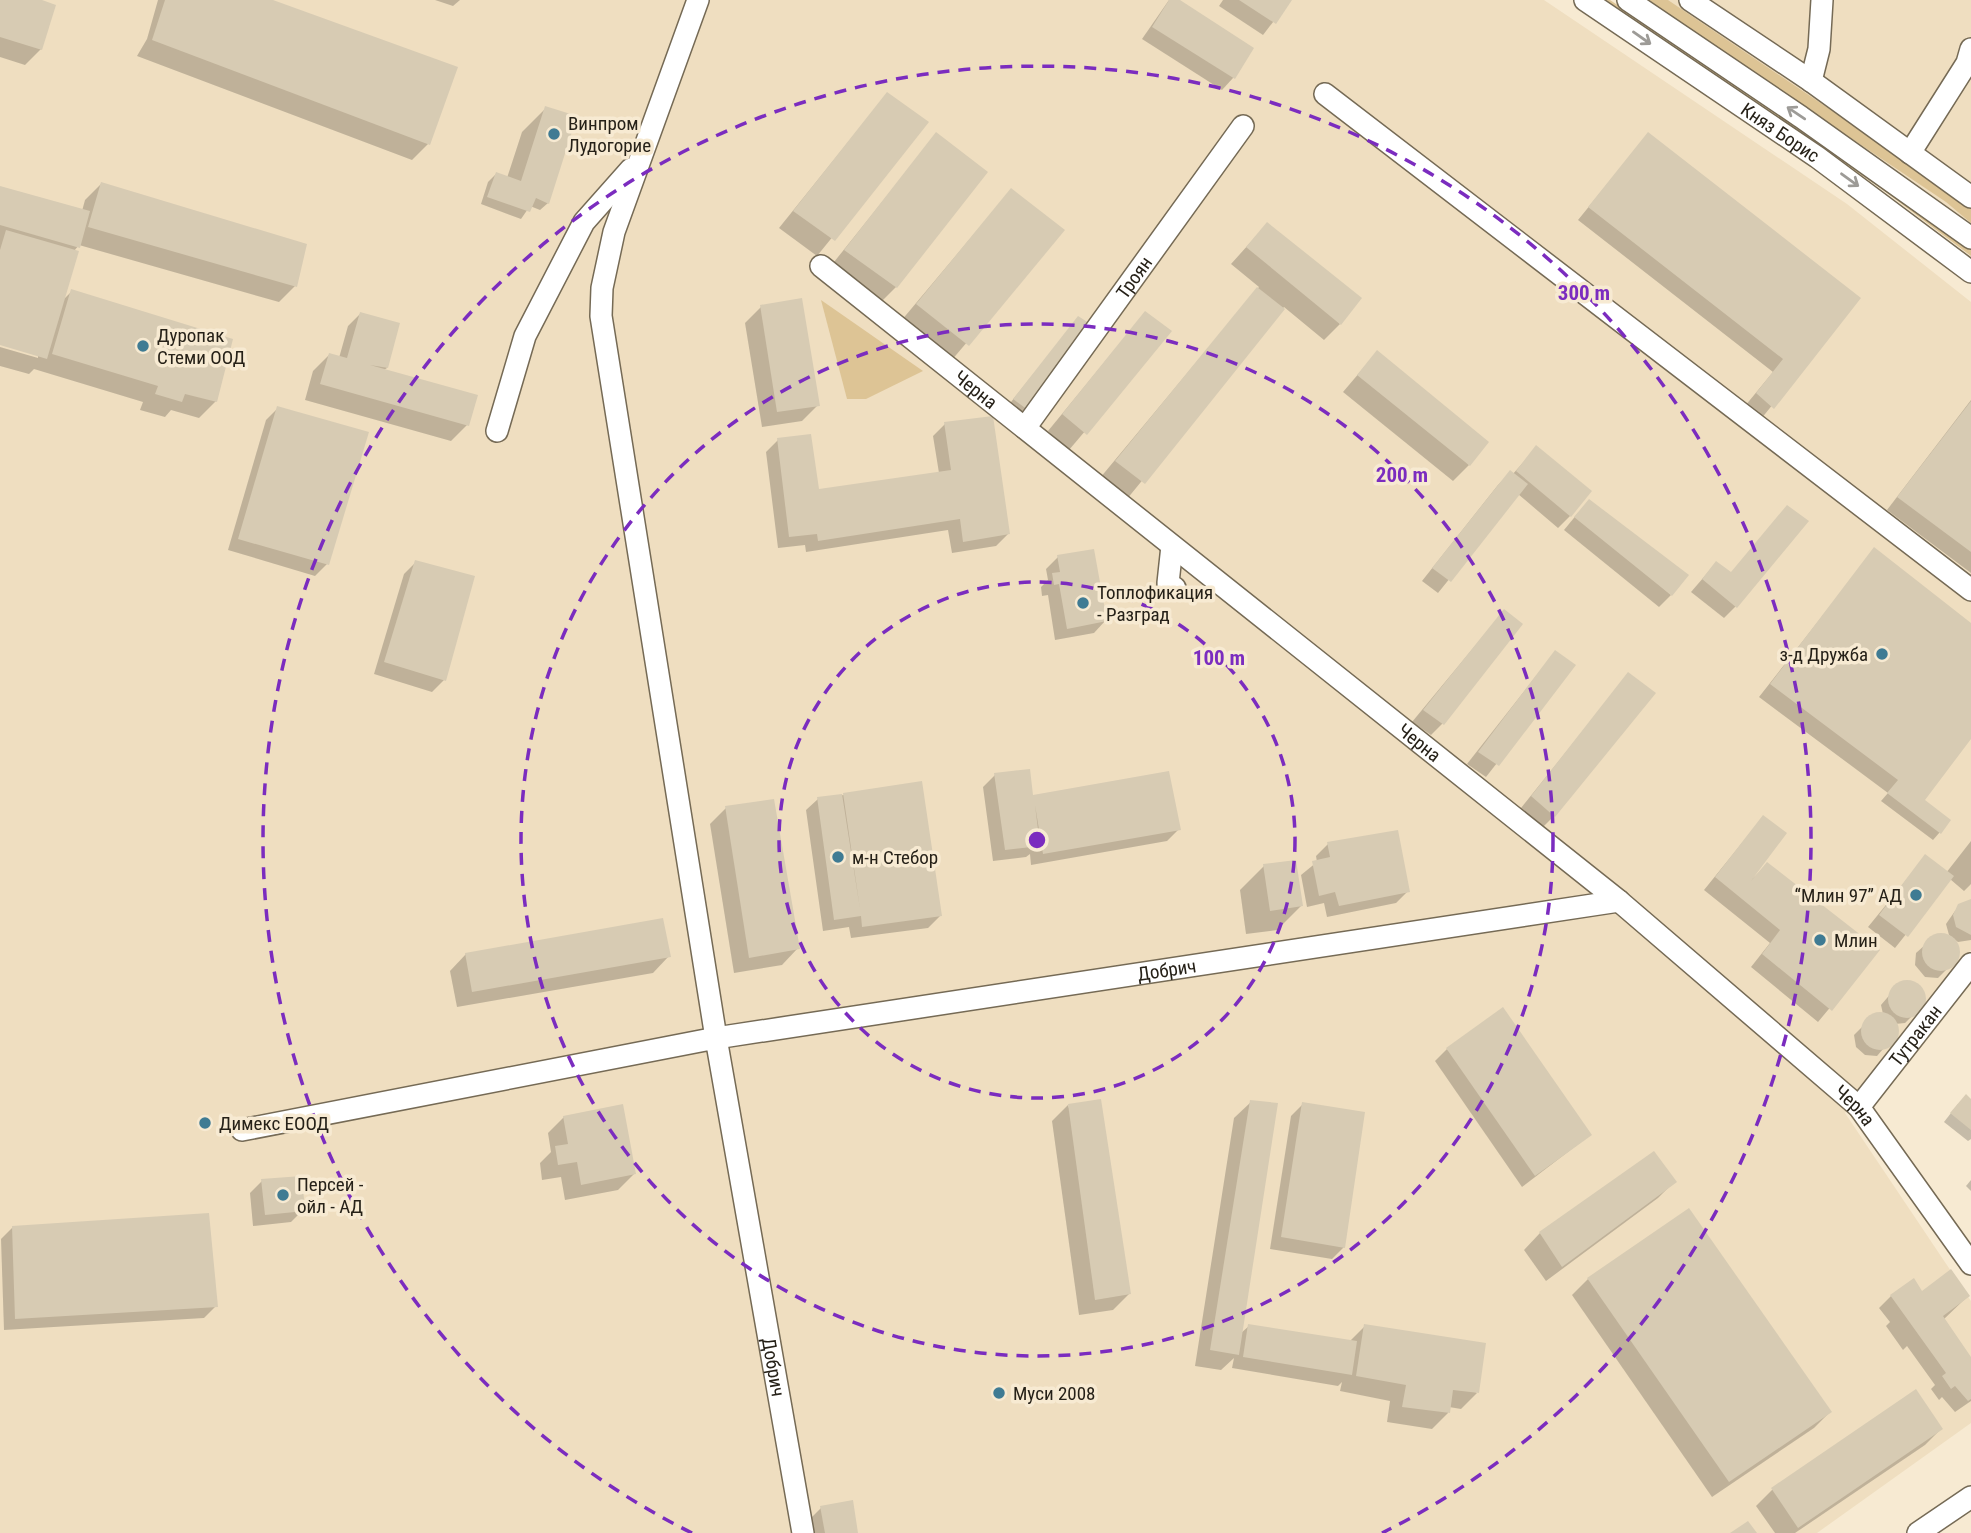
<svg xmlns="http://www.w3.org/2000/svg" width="1971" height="1533" viewBox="0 0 1971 1533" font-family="'Roboto Condensed',sans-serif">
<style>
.built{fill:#efdec0}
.green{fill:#ddc495}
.shadow{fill:#0003}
.building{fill:#d7cbb3}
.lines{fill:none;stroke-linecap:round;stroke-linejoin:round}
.minor-casing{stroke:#756a55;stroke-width:24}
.minor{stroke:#fff;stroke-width:21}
.oneway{stroke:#9d9b97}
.ring{fill:none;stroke:#7b2cbf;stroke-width:3.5;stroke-dasharray:12 9}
.poi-dot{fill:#3f7b93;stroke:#f7ead2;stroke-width:2.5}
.labels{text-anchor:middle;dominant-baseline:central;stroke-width:7;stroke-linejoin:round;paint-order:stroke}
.poi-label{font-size:19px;fill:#262118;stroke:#f7ead2;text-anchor:start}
.street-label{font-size:19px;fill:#262118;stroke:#f7ead2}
.centre{fill:#7b2cbf;stroke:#f7ead2;stroke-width:3.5}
.ring-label{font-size:21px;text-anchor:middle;font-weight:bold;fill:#7b2cbf;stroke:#f7ead2;stroke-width:7;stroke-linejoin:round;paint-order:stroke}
</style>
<rect width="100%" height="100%" fill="#f7ead2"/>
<g class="built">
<polygon points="0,0 1544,0 1847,204 1971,302 1971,950 1845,1113 1971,1301 1971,1423 1817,1533 0,1533"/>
<polygon points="1647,0 1971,0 1971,226"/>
</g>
<g class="green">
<polygon points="1601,0 1610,0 1882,183 1971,250 1971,256 1879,187"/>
<polygon points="1645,0 1668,0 1887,148 1971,209 1971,223 1946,202"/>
<polygon points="821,300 923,371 866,399 847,399"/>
</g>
<g class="shadow">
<polygon points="0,0 36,0 41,49 25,65 0,57"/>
<polygon points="158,0 268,0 428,144 412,160 137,56 147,39"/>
<polygon points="435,0 460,0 453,6"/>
<polygon points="1169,0 1177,0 1252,49 1233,78 1222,90 1142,39"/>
<polygon points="1223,0 1290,0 1263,35 1219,6"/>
<polygon points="887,94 926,122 817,256 779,228"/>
<polygon points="546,108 548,203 540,210 530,206 521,219 481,204 488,182 496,174 507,178 522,132"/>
<polygon points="1648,134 1859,298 1761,419 1745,406 1773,372 1578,220"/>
<polygon points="936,135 896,287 880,303 830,267"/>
<polygon points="101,184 295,286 279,302 79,245 74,251 63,300 72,291 216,401 199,418 171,410 165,417 140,410 143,402 34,369 29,374 0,366 0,347 38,358 38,354 0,343 0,187 82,211 85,200"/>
<polygon points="1011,190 1062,230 951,361 901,321"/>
<polygon points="1267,224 1340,324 1324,340 1284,307 1127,499 1100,478 1259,287 1231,264"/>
<polygon points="761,307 818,405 802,421 762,427 745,323"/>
<polygon points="1145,313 1169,332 1069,450 1048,431"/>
<polygon points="360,314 387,368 384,370 467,425 451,441 305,400 313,371 329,355 339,358 348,326"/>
<polygon points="1078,318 1027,409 1015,420 1003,412"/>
<polygon points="1377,352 1469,465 1453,481 1343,392"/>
<polygon points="1971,400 1971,573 1887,510"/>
<polygon points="278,408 327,564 315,576 228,550 266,420"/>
<polygon points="945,424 1008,534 996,546 952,553 948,530 806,552 805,545 778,548 766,452 778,440 817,491 939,473 933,436"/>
<polygon points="1536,448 1589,491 1570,516 1558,528 1518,494 1438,593 1422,581 1498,485 1510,473 1512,475"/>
<polygon points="1578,513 1671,595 1659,607 1564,530"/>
<polygon points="1874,550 1971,625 1971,736 1922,800 1940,832 1933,840 1881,801 1888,793 1759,697"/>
<polygon points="1058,557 1105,621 1094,633 1055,640 1048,595 1042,596 1041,587 1048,580 1046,569"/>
<polygon points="416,562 444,680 432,692 374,674 404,574"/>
<polygon points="1716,563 1730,574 1736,606 1724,618 1691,592"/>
<polygon points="1504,611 1442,724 1431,735 1412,722"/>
<polygon points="1555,652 1574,665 1486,777 1467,764"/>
<polygon points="1628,675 1554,816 1538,832 1517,813"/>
<polygon points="995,775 1032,797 1179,829 1167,841 1031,865 1030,854 1026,857 993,861 983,787"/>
<polygon points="921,783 940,916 928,928 851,938 849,927 823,931 806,810 818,799"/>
<polygon points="726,808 798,948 782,965 734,973 710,824"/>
<polygon points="1763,817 1753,878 1767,865 1878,950 1818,1022 1751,967 1770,943 1704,890"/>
<polygon points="1971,841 1971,884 1964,891 1950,879 1895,948 1868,927 1925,857 1946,873"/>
<polygon points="1328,844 1408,891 1396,903 1327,917 1324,903 1307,907 1301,875 1317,862 1316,856"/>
<polygon points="1264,866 1301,906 1277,930 1246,934 1240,890"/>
<polygon points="1971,901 1971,940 1958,942 1949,935 1946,924 1955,911"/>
<polygon points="1947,935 1958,947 1957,959 1938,978 1925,977 1915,965 1916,953 1935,936"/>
<polygon points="466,954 669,956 653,973 457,1007 450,971"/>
<polygon points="1911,982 1922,992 1923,1005 1905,1023 1895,1024 1896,1034 1877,1056 1865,1055 1856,1047 1854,1035 1875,1014 1883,1014 1881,1005 1899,984"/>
<polygon points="1447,1049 1590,1135 1522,1187 1435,1061"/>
<polygon points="1971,1101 1971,1139 1968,1141 1944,1122 1958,1104"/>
<polygon points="1251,1102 1241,1333 1249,1326 1349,1342 1365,1326 1477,1393 1461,1409 1449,1407 1448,1413 1432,1429 1387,1422 1390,1401 1340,1391 1342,1382 1338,1386 1232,1368 1234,1358 1221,1370 1195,1366 1234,1118"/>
<polygon points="1303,1104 1344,1247 1332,1259 1270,1249 1291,1116"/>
<polygon points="1068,1105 1129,1294 1113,1310 1079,1315 1052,1121"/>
<polygon points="564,1117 634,1174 618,1190 565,1200 561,1177 542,1180 540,1163 551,1152 548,1133"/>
<polygon points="1971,1180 1971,1191 1966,1186"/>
<polygon points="262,1181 303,1210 291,1222 253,1226 250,1193"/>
<polygon points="1674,1182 1658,1198 1546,1281 1524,1250 1540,1233"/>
<polygon points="1689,1211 1830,1412 1814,1428 1712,1497 1572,1295 1588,1279"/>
<polygon points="13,1227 216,1306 204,1318 4,1330 1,1239"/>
<polygon points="1891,1296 1968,1296 1943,1320 1971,1360 1971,1401 1955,1412 1942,1397 1939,1400 1931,1389 1935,1385 1907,1346 1903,1350 1886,1326 1890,1322 1879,1308"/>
<polygon points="1941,1429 1925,1445 1795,1533 1775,1533 1756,1506 1772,1490"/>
<polygon points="821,1508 857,1533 811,1533 809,1520"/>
</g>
<g class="building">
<polygon points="0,0 42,0 56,5 42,50 0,37"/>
<polygon points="165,0 273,0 458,67 430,145 152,40"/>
<polygon points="1169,0 1180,0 1254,48 1235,79 1152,27"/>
<polygon points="1239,0 1292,0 1276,24"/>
<polygon points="887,92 929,122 835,241 793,211"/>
<polygon points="545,106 577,116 549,204 536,198 530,212 487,197 496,172 521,181"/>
<polygon points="936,132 988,172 897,288 844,250"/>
<polygon points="1648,132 1861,298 1774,409 1756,393 1783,359 1588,207"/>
<polygon points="101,182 307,244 297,287 88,227"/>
<polygon points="0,186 90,211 80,248 0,225"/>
<polygon points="1011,188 1065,230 969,346 916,304"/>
<polygon points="1267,222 1362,298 1341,325 1246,247"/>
<polygon points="6,230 79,251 47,359 0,345 0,250"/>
<polygon points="1257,287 1285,309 1145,484 1115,461"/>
<polygon points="71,289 233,339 217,402 185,394 182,402 155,394 158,386 52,354"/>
<polygon points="802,298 820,406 777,412 760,305"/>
<polygon points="1145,311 1172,331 1087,435 1062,414"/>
<polygon points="360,312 400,323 388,368 370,365 478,395 469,426 320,384 329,353 347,358"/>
<polygon points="1078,316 1092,325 1028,410 1013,399"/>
<polygon points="1377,350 1489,442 1470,466 1357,375"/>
<polygon points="1971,401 1971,552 1897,497"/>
<polygon points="277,406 369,432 329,565 238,539"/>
<polygon points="993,416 1010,534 963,542 960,519 818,541 817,534 789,537 777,438 811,434 819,489 951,470 944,422"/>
<polygon points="1536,445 1592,491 1571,517 1516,471"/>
<polygon points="1510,470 1528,484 1451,582 1432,568"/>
<polygon points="1589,499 1689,575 1672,596 1574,517"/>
<polygon points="1787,505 1809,521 1737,608 1702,579 1716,561 1731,572"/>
<polygon points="1874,547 1971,623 1971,739 1925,800 1951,820 1941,834 1887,793 1898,780 1770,684"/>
<polygon points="1094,549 1107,621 1067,629 1059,584 1054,585 1052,573 1060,572 1057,555"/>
<polygon points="415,560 475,576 446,681 384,662"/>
<polygon points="1504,609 1523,624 1444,725 1423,710"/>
<polygon points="1555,650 1576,665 1499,766 1478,752"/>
<polygon points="1628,672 1656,693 1555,817 1531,796"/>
<polygon points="1030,769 1033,795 1169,771 1181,830 1043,854 1035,805 1040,846 1005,850 994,773"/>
<polygon points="922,781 942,916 862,927 861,916 834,920 817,797 842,794 860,909 843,793"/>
<polygon points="774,799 800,949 749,958 725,806"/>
<polygon points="1763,815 1787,833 1751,881 1767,862 1880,950 1832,1011 1762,954 1780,930 1715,877"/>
<polygon points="1398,830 1410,892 1339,906 1335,892 1319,896 1312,861 1330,857 1327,842"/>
<polygon points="1925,854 1954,876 1908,937 1879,915"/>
<polygon points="1296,860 1303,906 1270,911 1263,864"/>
<polygon points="1971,899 1971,935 1956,927 1953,915 1958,904"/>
<polygon points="663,918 671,957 472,992 465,953"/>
<circle cx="1941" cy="952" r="19"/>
<circle cx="1907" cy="999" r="19"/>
<polygon points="1503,1007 1592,1135 1535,1176 1446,1048"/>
<circle cx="1880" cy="1031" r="19"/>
<polygon points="1966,1094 1971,1099 1971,1130 1950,1113"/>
<polygon points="1101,1099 1131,1294 1095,1300 1068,1104"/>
<polygon points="1250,1100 1278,1103 1239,1355 1210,1350"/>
<polygon points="1302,1102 1365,1112 1345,1248 1281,1237"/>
<polygon points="623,1104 636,1174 581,1185 577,1162 558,1165 555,1146 568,1144 563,1116"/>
<polygon points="1654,1151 1677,1182 1562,1267 1539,1232"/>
<polygon points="302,1176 305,1211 265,1215 261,1179"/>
<polygon points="1689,1208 1832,1412 1729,1482 1587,1278"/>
<polygon points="209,1213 218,1307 15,1319 12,1226"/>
<polygon points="1951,1269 1970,1296 1943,1316 1971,1357 1971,1399 1968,1401 1955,1386 1951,1389 1942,1376 1946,1373 1890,1295 1914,1278 1922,1291"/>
<polygon points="1248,1324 1357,1341 1352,1375 1243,1357"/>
<polygon points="1364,1324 1486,1343 1479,1393 1453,1390 1450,1413 1402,1407 1406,1385 1356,1376"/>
<polygon points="1916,1389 1943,1429 1798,1528 1771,1488"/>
<polygon points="853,1500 858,1533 825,1533 820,1506"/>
<polygon points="1748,1521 1757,1533 1730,1533"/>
</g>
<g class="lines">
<defs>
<g id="minor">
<path id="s1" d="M698 0 614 232 602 288 601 316 716 1038 1619 901"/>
<path id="s2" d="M1585 0 1817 157 1971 272"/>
<polyline points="1628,0 1801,117 1971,238"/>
<polyline points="1690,0 1811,81 1971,197"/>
<polyline points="1811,81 1819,49 1822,0"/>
<polyline points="1325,94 1971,590"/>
<polyline points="1910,153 1967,63 1971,49"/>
<path id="s3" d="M821 266 1619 901 1859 1107 1971 1264"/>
<path id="s4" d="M1025 428 1243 126"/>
<polyline points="497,431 525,336 584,222 631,169"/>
<polyline points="1172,546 1168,583 1175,588"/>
<path id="s5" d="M1859 1107 1971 964"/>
<path id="s6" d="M242 1130 716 1038 803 1533"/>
<polyline points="1918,1533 1971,1497"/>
</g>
</defs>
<use href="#minor" class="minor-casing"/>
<use href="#minor" class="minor"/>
</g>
<defs><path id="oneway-shaft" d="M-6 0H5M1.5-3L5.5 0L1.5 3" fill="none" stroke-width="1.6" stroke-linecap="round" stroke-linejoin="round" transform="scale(1.75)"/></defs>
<g class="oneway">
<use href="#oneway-shaft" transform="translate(1642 38) rotate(35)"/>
<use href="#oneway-shaft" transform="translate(1796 113) rotate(-146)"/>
<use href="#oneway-shaft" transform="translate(1850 180) rotate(36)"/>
</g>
<g class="ring">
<circle cx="1037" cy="840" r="258"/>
<circle cx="1037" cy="840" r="516"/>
<path d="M692 1533A774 774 0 1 1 1382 1533"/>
</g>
<g class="poi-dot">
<circle cx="554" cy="134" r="7"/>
<circle cx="143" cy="346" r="7"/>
<circle cx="1083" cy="603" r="7"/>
<circle cx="1882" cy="654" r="7"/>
<circle cx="838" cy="857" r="7"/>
<circle cx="1916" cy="895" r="7"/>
<circle cx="1820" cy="940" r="7"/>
<circle cx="205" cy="1123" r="7"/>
<circle cx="283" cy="1195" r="7"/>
<circle cx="999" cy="1393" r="7"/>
</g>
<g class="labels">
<g class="poi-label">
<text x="568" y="123">Винпром<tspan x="568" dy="22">Лудогорие</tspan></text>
<text x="157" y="335">Дуропак<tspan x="157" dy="22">Стеми ООД</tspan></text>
<text x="1097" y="592">Топлофикация<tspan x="1097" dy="22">- Разград</tspan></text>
<text x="1868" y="654" text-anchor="end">з-д Дружба</text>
<text x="852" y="857">м-н Стебор</text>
<text x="1902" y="895" text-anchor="end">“Млин 97” АД</text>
<text x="1834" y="940">Млин</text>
<text x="219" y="1123">Димекс ЕООД</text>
<text x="297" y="1184">Персей -<tspan x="297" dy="22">ойл - АД</tspan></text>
<text x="1013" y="1393">Муси 2008</text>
</g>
<g class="street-label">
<text stroke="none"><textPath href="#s2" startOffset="236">Княз Борис</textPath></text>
<text stroke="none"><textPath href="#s4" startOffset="186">Троян</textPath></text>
<text stroke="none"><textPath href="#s3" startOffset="198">Черна</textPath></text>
<text stroke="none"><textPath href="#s3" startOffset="765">Черна</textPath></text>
<text stroke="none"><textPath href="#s1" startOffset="1519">Добрич</textPath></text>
<text stroke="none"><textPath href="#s5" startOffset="91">Тутракан</textPath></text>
<text stroke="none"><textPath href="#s3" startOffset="1332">Черна</textPath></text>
<text stroke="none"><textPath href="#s6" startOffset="817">Добрич</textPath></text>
</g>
</g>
<circle cx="1037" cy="840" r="10" class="centre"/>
<g class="ring-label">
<text x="1584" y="300">300 m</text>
<text x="1402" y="482">200 m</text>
<text x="1219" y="665">100 m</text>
</g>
</svg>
